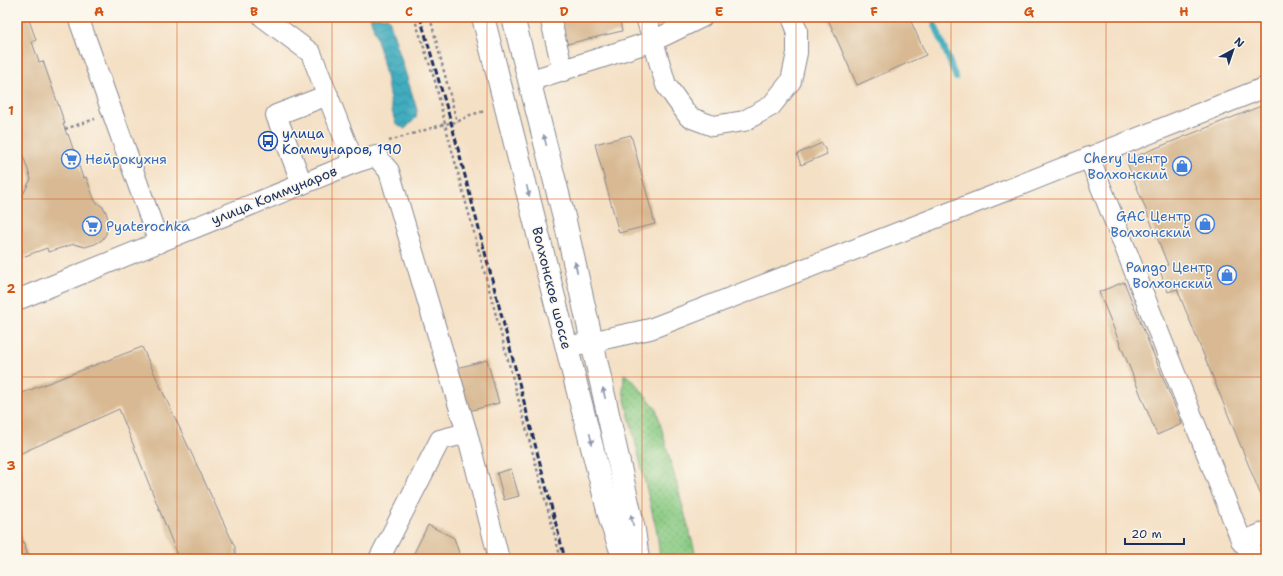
<svg xmlns="http://www.w3.org/2000/svg" width="1283" height="576" viewBox="0 0 1283 576" font-family="'Shantell Sans',sans-serif">
<style>
.grass{fill:url(#grass-dots);stroke:#527c70}
.water{fill:url(#water-waves);stroke:#2d6e8e}
.lines{fill:none;stroke-linecap:round;stroke-linejoin:round}
.stream{stroke:#3facbd;stroke-width:6}
.building{fill:#d8b993}
.minor-casing{stroke:#888892;stroke-width:22}
.major-casing{stroke:#888892;stroke-width:24}
.path{stroke:#888892;stroke-width:2.5;stroke-dasharray:3 3;stroke-linecap:butt}
.minor{stroke:#fff;stroke-width:20}
.major{stroke:#fff;stroke-width:22}
.rail{stroke:#1b2f5e;stroke-width:3;stroke-dasharray:6 3;stroke-linecap:butt}
.oneway{fill:#8d97ae}
.grid{fill:none;stroke:#d45514;stroke-width:1;stroke-opacity:0.55}
.labels{text-anchor:middle;dominant-baseline:central;stroke-width:3;stroke-linejoin:round;paint-order:stroke}
.transit-label{font-size:14px;fill:#164399;stroke:#fbf7ec;text-anchor:start}
.shop-label{font-size:14px;fill:#366cbe;stroke:#fbf7ec;text-anchor:end}
.street-label{font-size:14px;fill:#1b2f5e;stroke:#fbf7ec}
.neatline{fill:none;stroke:#d45514;stroke-width:1.5}
.grid-label{font-size:13px;text-anchor:middle;font-weight:bold;fill:#d45514}
</style>
<defs>
<pattern id="grass-dots" width="8" height="8" patternUnits="userSpaceOnUse"><rect width="8" height="8" fill="#89ca82"/><path d="M2 2h.1M6 6h.1" fill="none" stroke="#6fa46e" stroke-width="1.8" stroke-linecap="round"/></pattern>
<pattern id="water-waves" width="16" height="10" patternUnits="userSpaceOnUse"><rect width="16" height="10" fill="#3facbd"/><path d="M0 5q4-4 8 0t8 0" fill="none" stroke="#348c9d"/></pattern>
</defs>
<rect width="100%" height="100%" fill="#fbf7ec"/>
<filter id="ink" filterUnits="userSpaceOnUse"><feTurbulence type="fractalNoise" baseFrequency=".025" numOctaves="2"/><feDisplacementMap in="SourceGraphic" scale="8" xChannelSelector="R" yChannelSelector="G"/><feConvolveMatrix kernelMatrix="1 2 1 2 8 2 1 2 1" color-interpolation-filters="sRGB"/></filter>
<filter id="wash" filterUnits="userSpaceOnUse"><feTurbulence type="fractalNoise" baseFrequency=".012" numOctaves="4" result="noise"/><feDisplacementMap in="SourceGraphic" scale="16" xChannelSelector="R" yChannelSelector="G"/><feGaussianBlur stdDeviation="0.9" result="paint"/><feColorMatrix in="noise" values="0 0 0 0 0 0 0 0 0 0 0 0 0 0 0 0 0 1.4 0 .05"/><feComposite in="paint" operator="in"/></filter>
<g filter="url(#wash)">
<rect width="100%" height="100%" fill="#f4e0c5"/>
<polygon class="grass" points="624,374 631,378 656,408 697,559 660,559 657,532 623,391"/>
<path class="water" d="M370 17H388L389 19 417 110 416 118 405 129 396 124C391 110 389 96 387 81 383 59 377 38 370 17Z"/>
<g class="lines">
<polyline class="stream" points="932,17 956,78"/>
</g>
<g id="blocks">
<g class="building">
<polygon points="17,17 28,17 36,40 32,42 39,62 43,61 65,124 63,124 67,135 68,134 83,178 86,177 95,201 104,208 106,212 109,223 106,234 102,240 95,244 85,247 74,244 48,252 47,248 17,259 17,206 31,179 17,138"/>
<polygon points="560,17 619,17 622,31 567,44"/>
<polygon points="827,17 909,17 926,55 857,85"/>
<polygon points="1261,106 1266,119 1266,508 1177,289 1168,292 1159,268 1168,265 1126,160"/>
<polygon points="631,135 655,224 619,233 595,144"/>
<polygon points="822,143 827,154 801,165 797,154"/>
<polygon points="1124,282 1182,424 1157,435 1099,292"/>
<polygon points="142,347 235,547 235,559 179,559 119,409 17,455 17,395"/>
<polygon points="487,360 499,403 465,412 453,369"/>
<polygon points="511,469 519,496 504,500 497,473"/>
<polygon points="17,523 29,559 17,559"/>
<polygon points="428,525 454,538 461,559 411,559"/>
</g>
</g>
</g>
<g filter="url(#ink)">
<use href="#blocks" fill-opacity="0" stroke="#888892" stroke-width="1"/>
<g class="lines">
<defs>
<g id="minor">
<polyline points="78,17 159,243"/>
<polyline points="263,17 311,53 354,163"/>
<polyline points="550,17 563,71"/>
<polyline points="646,17 666,85 689,117 713,126 744,121 771,106 791,81 797,53 797,30 792,17"/>
<polyline points="529,81 653,41 702,17"/>
<polyline points="1089,157 1242,542 1259,559"/>
<polyline points="302,184 276,115 328,95"/>
<polyline points="17,300 354,163 376,156 389,171 467,433 499,559"/>
<polyline points="567,347 650,329 1000,193 1266,87"/>
<polyline points="1242,542 1266,532"/>
<polyline points="379,559 440,440 467,433"/>
</g>
<g id="major">
<polyline points="483,17 611,522 624,559"/>
<polyline points="513,17 565,221 634,530 638,559"/>
</g>
</defs>
<use href="#minor" class="minor-casing"/>
<use href="#major" class="major-casing"/>
<g class="path">
<polyline points="414,17 435,81 445,124 561,559"/>
<polyline points="430,17 457,122"/>
<polyline points="65,129 95,119"/>
<polyline points="389,141 445,124 457,122 470,115 485,111"/>
<polyline points="17,146 19,145"/>
</g>
<use href="#minor" class="minor"/>
<use href="#major" class="major"/>
<polyline class="rail" points="420,17 451,122 565,559"/>
</g>
<defs><path id="oneway-solid" d="M-6-.8H1V-3.2L6.5 0L1 3.2V.8H-6Z"/></defs>
<g class="oneway">
<use href="#oneway-solid" transform="translate(545 140) rotate(-104)"/>
<use href="#oneway-solid" transform="translate(528 191) rotate(76)"/>
<use href="#oneway-solid" transform="translate(576 267) rotate(-103)"/>
<use href="#oneway-solid" transform="translate(604 393) rotate(-102)"/>
<use href="#oneway-solid" transform="translate(591 439) rotate(76)"/>
<use href="#oneway-solid" transform="translate(632 520) rotate(-102)"/>
</g>
</g>
<path class="grid" d="M177 17V559M332 17V559M487 17V559M642 17V559M796 17V559M951 17V559M1106 17V559M17 199H1266M17 377H1266"/>
<defs>
<symbol id="bus-ring" viewBox="-11 -11 22 22"><circle r="9.5" fill="#fbf7ec" stroke="#1a4fb4" stroke-width="1.5"/><path d="M-5-6H5V4H4V6H2V4H-2V6H-4V4H-5ZM-3.5-4V0h7V-4ZM-3.5 1.2v1.5H-2V1.2ZM2 1.2v1.5H3.5V1.2Z" fill="#1a4fb4"/></symbol>
<symbol id="supermarket-ring" viewBox="-11 -11 22 22"><circle r="9.5" fill="#fbf7ec" stroke="#3f7fe0" stroke-width="1.5"/><path d="M-6-5.5h2.5l.6 2H6L4.5 2H-2.5L-4.4-4H-6ZM-1.5 3.2a1.3 1.3 0 1 0 .1 0ZM3 3.2a1.3 1.3 0 1 0 .1 0Z" fill="#3f7fe0"/></symbol>
<symbol id="shop-ring" viewBox="-11 -11 22 22"><circle r="9.5" fill="#fbf7ec" stroke="#3f7fe0" stroke-width="1.5"/><path d="M-5-2.5h2.3a2.7 3.5 0 0 1 5.4 0H5L5.5 6h-11ZM-1.5-2.5h3a1.5 2.3 0 0 0-3 0Z" fill="#3f7fe0"/></symbol>
</defs>
<g fill-rule="evenodd">
<use href="#bus-ring" x="257" y="130" width="22" height="22"/>
<use href="#supermarket-ring" x="60" y="148" width="22" height="22"/>
<use href="#shop-ring" x="1171" y="155" width="22" height="22"/>
<use href="#shop-ring" x="1194" y="213" width="22" height="22"/>
<use href="#supermarket-ring" x="81" y="215" width="22" height="22"/>
<use href="#shop-ring" x="1216" y="264" width="22" height="22"/>
</g>
<g class="labels">
<g class="transit-label">
<text x="282" y="133">улица<tspan x="282" dy="16">Коммунаров, 190</tspan></text>
</g>
<g class="shop-label">
<text x="1168" y="158">Chery Центр<tspan x="1168" dy="16">Волхонский</tspan></text>
<text x="85" y="159" text-anchor="start">Нейрокухня</text>
<text x="1191" y="216">GAC Центр<tspan x="1191" dy="16">Волхонский</tspan></text>
<text x="106" y="226" text-anchor="start">Pyaterochka</text>
<text x="1213" y="267">Pango Центр<tspan x="1213" dy="16">Волхонский</tspan></text>
</g>
<g class="street-label">
<text transform="translate(274 195) rotate(-22)">улица Коммунаров</text>
<text transform="translate(552 288) rotate(76)">Волхонское шоссе</text>
</g>
</g>
<rect width="1283" height="576" fill="none" stroke="#fbf7ec" stroke-width="44"/>
<g transform="translate(1233 50) rotate(40)" stroke="#fbf7ec" stroke-width="3" paint-order="stroke">
<path d="M0-3L7 15L0 10L-7 15Z" fill="#1b2f5e"/>
<text y="-6" font-size="11" font-weight="bold" text-anchor="middle" fill="#1b2f5e">N</text>
</g>
<path d="M1125 538v6h59v-6" fill="none" stroke="#1b2f5e" stroke-width="2"/>
<text x="1131" y="538" font-size="12" fill="#1b2f5e" stroke="#fbf7ec" stroke-width="3" paint-order="stroke">20 m</text>
<rect x="22" y="22" width="1239" height="532" class="neatline"/>
<g class="grid-label">
<text x="99" y="16">A</text>
<text x="254" y="16">B</text>
<text x="409" y="16">C</text>
<text x="564" y="16">D</text>
<text x="719" y="16">E</text>
<text x="874" y="16">F</text>
<text x="1029" y="16">G</text>
<text x="1184" y="16">H</text>
<text x="11" y="115">1</text>
<text x="11" y="293">2</text>
<text x="11" y="470">3</text>
</g>
</svg>
